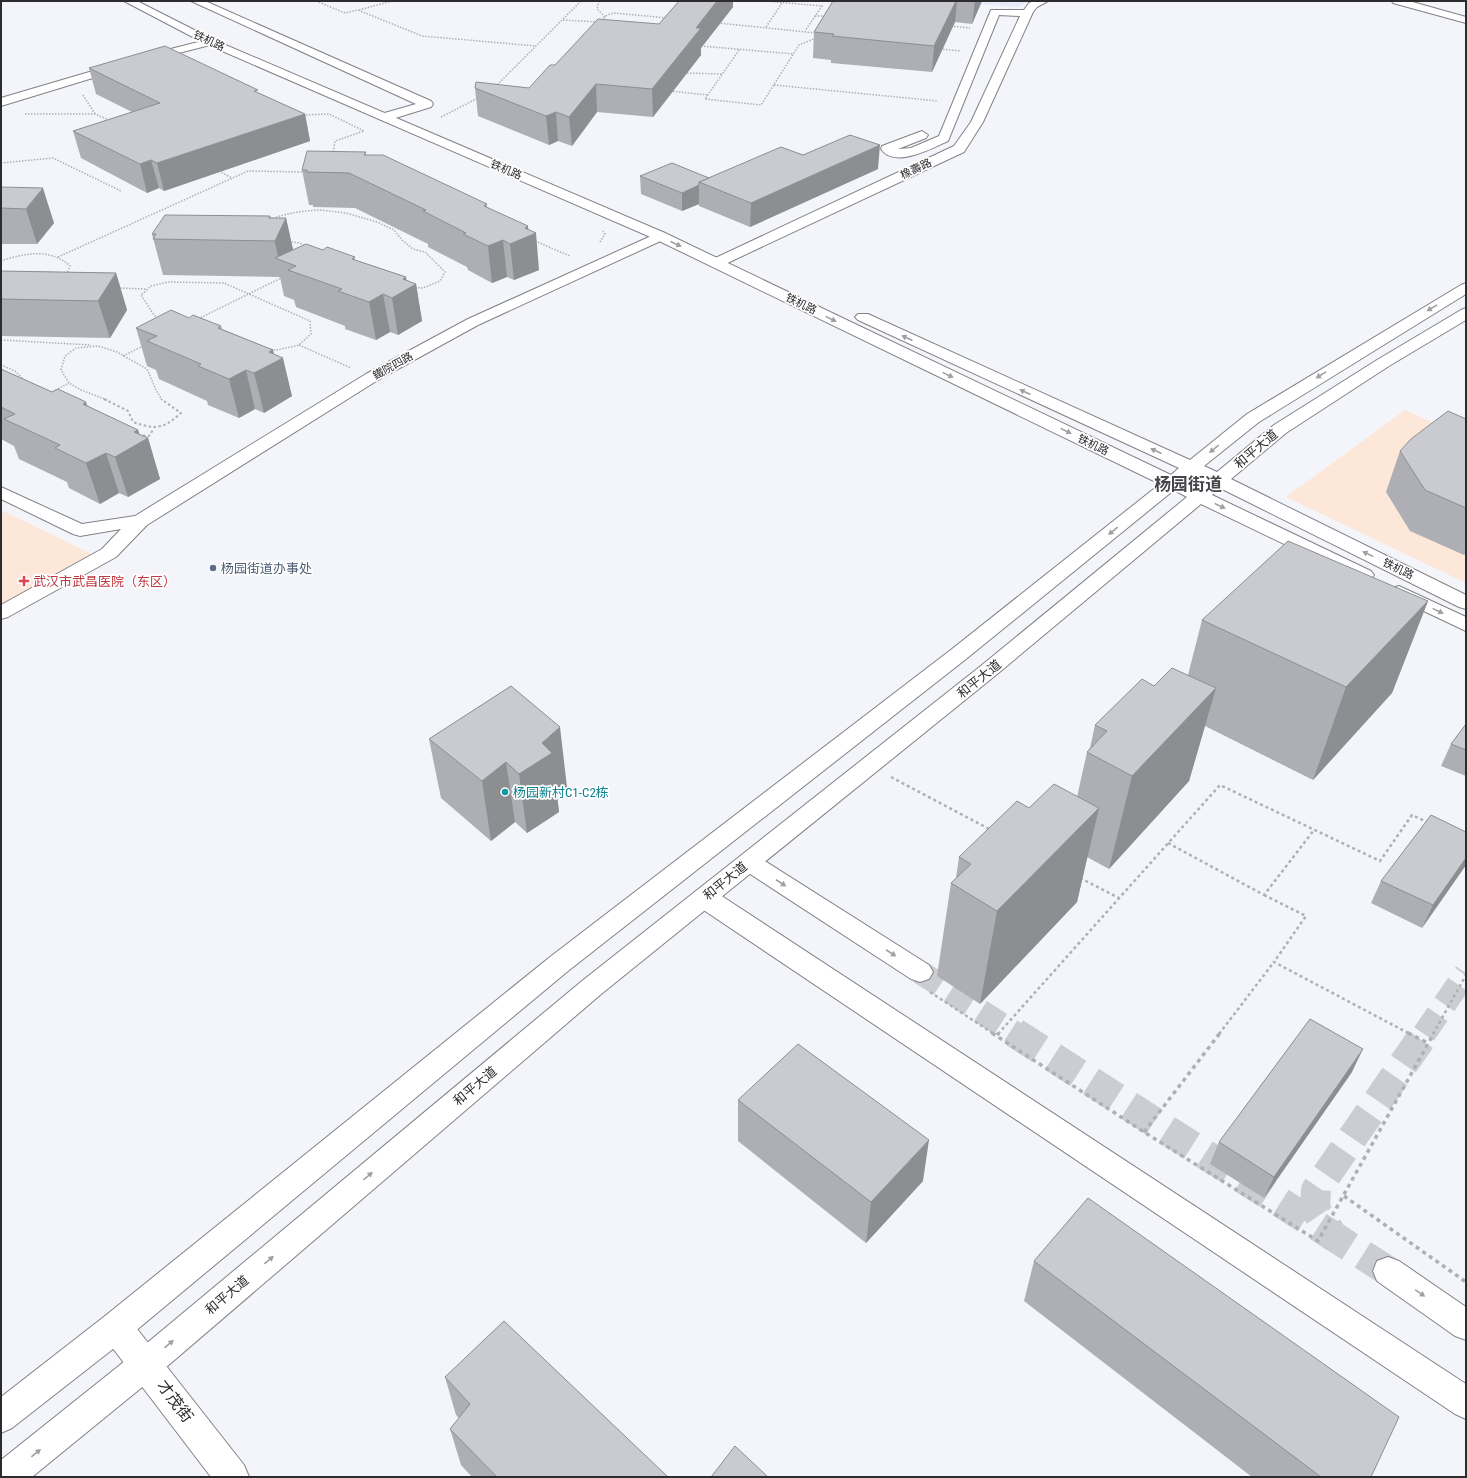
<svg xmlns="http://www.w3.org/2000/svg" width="1467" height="1478" viewBox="0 0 1467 1478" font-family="'Roboto Condensed','Noto Sans SC',sans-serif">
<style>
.built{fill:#e7eaf7}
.medical{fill:#fce7d9}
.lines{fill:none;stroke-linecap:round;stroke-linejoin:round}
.minor-tunnel-far1{stroke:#cccdd2;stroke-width:24;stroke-dasharray:24 12;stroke-linecap:butt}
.minor-tunnel{stroke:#cccdd2;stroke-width:30;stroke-dasharray:30 15;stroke-linecap:butt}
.minor-casing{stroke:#818287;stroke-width:2}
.major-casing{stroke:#818287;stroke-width:2}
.path-far3{stroke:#afb0b4;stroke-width:1.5;stroke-dasharray:1.5 1.5;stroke-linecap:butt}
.path-far2{stroke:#afb0b4;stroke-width:2;stroke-dasharray:2.5 2.5;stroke-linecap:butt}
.path-far1{stroke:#afb0b4;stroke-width:2.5;stroke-dasharray:3 3;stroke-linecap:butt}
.path{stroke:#afb0b4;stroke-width:3.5;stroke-dasharray:4 4;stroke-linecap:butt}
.minor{fill:#fff;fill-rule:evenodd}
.major{fill:#fff;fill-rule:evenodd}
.wall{fill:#aeafb4}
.shaded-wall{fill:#8d8e92}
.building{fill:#cacbd1;stroke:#8d8e92}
.oneway{fill:#a0a0a1}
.service-dot{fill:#5c6f8a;stroke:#fff;stroke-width:1.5}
.health-dot{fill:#e0444e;stroke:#fff;stroke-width:1.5}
.culture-dot{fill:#0f9aa8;stroke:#fff;stroke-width:1.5}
.labels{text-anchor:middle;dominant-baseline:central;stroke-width:3.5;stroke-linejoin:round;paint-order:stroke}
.far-street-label{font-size:11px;fill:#2c2c2e;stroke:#fff}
.street-label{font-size:13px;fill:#2c2c2e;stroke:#fff}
.service-label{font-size:13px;fill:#4e5e75;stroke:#fff;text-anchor:start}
.health-label{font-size:13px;fill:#be3a42;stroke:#fff;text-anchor:start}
.culture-label{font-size:13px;fill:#0d838f;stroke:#fff;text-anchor:start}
.near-street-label{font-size:16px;fill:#2c2c2e;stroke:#fff}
.district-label{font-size:17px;font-weight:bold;fill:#44454a;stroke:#fff}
</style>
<rect width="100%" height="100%" fill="#f4f5fb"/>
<polygon class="built" points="950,1 1029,1 1018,7 949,2"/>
<g class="medical">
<polygon points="1405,410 1449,430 1466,422 1466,583 1286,497"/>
<polygon points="1,510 94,555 1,606"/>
</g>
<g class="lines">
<g class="minor-tunnel-far1">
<polyline points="920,972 1016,1034"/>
<polyline points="1424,1034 1466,973"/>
</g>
<g class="minor-tunnel">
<polyline points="1015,1033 1333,1236"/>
<polyline points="1388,1271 1333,1236 1315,1209 1316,1190 1425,1033"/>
</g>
<defs>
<g id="minor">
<polygon points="191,1 205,1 431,101 433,104 431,107 389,120 381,120 379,117 381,114 416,104"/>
<path d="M1034 1H1048L1037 7 1033 12 983 122 964 152 721 266H711L709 263 711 260 954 146 971 122 1020 16 999 15 948 141C933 148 894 169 881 149L882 146 922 131 928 135 926 138 898 149 911 148 939 136 991 10H1024L1029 3Z"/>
<polygon points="1392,1 1409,1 1466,17 1466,23 1393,3"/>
<polygon points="210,39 216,42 214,44 155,59 1,106 1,98 147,55"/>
<polygon points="660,232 665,233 667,236 665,239 478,325 378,380 147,525 116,557 8,617 1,619 1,605 102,549 121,529 80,536 73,534 1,499 1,487 82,524 135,516 366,374 468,319"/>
<polygon points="749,853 757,856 929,965 933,972 929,979 920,982 911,979 741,868 737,862 741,856"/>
<polygon points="705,889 714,891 1466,1384 1466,1419 1455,1414 696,905 693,898 696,891"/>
<polygon points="1388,1257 1399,1261 1466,1307 1466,1340 1455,1336 1377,1281 1373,1271 1377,1261"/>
<polygon points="116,1312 127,1316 244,1465 249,1477 211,1477 105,1338 100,1327 105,1316"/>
</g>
<g id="major">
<path d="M124 1H137L214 40 665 233 1171 475 1179 468 858 320 855 317 858 314H868L1190 460 1247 414 1461 285 1466 283V294L1259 422 1204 466 1217 472 1274 425 1377 360 1461 310 1466 308V320L1389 366 1286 433 1231 479 1466 595V609L1459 607 1220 488 1212 495 1371 571 1374 575 1371 579 1364 581 1357 579 1201 504 996 675 600 995 157 1375 32 1477H1V1460L135 1353 582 981 982 665 1187 497 1174 490 966 659 568 971 127 1338 12 1428 1 1433V1397L105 1316 550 957 952 649 1160 484 655 239 206 44ZM1193 475 1206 481 1198 488 1185 482Z"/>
<polygon points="1399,586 1466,617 1466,631 1392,596 1389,592 1392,588"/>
</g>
</defs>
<use href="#minor" class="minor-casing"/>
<use href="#major" class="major-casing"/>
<g class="path-far3">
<polyline points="316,1 345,13 358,10 422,36 536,46"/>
<polyline points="599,1 597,9 605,17"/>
<polyline points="765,1 822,6 805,31"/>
<polyline points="359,10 392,1"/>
<polyline points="815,16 827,16"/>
<polyline points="563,20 598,22"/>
<polyline points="599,22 607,15 614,13 667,18"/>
<polyline points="718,23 816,33"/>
<polyline points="951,26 970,28"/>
<polyline points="766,27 782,3"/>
<polyline points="701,46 794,54"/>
<polyline points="940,49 961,51"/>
<polyline points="739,50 705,99 761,105 799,45 816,38"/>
<polyline points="684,73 722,74"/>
<polyline points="774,85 938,101"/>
<polyline points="495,87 581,1"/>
<polyline points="670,91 708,95"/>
<polyline points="83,95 95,114"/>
<polyline points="25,114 95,114 111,121"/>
<polyline points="303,115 329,114 364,131 335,141 333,153"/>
<polyline points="441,117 478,98"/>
<polyline points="1,163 53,158 121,191"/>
<polyline points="219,171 232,178"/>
<path d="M320 210 346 213 377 222 394 230 402 240 413 249 425 252 445 272 440 281 423 288 383 286 359 276 344 263 325 256 300 243 276 240 263 233 267 221C285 213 301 211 320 210Z"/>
<polyline points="535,241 570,256"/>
<polyline points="600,242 605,234 603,231"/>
<polyline points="58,257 248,171 305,172"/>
<path d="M1 261C24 253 51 248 70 266L67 274"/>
<polygon points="168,282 224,283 310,321 311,334 299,345 277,350 241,347 170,328 154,315 141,295 151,286"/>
<polyline points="117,288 147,289"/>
<polyline points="198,319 281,278"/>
<polyline points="1,340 91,345"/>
<polyline points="299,345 351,368"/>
<polyline points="123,356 143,346"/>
<polyline points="1,365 15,371 25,381"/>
<polyline points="50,393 69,383"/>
<polyline points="107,400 81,390 69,383 61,370 65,356 76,348 98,346 117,352 147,369 156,390 162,400"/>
</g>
<g class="path-far2">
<path d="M104 399 128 411 133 422C156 430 163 429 181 413L161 399"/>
<polyline points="138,435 149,436 153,430"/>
</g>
<g class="path-far1">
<polyline points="891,777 991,830"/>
<polyline points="1168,843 1264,895 1314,830"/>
<polyline points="1080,878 1119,898"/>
<polyline points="1264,895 1306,916 1274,962 1410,1034"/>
<polyline points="930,992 994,1034"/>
<polyline points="998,1034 1220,785 1380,861 1412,815 1429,823"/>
<polyline points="1219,1034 1274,962"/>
<polyline points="1433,1034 1466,975"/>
</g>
<g class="path">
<polyline points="992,1033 1144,1132 1318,1241 1434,1033"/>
<polyline points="1408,1033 1428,1043"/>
<polyline points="997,1035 999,1033"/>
<polyline points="1144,1132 1220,1033"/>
<polyline points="1344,1196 1466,1282"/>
</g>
<use href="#minor" class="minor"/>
<use href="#major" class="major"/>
</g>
<g class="wall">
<polygon points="679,1 733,1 733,7 701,48 701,55 653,117 597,112 572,146 558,141 549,145 478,116 475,88 529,88 555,65 659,24"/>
<polygon points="833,1 982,1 972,24 955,22 932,72 831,63 831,60 813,58 814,32"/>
<polygon points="89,68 258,93 305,114 310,141 164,191 159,188 147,193 81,158 73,131 132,112 96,94"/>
<polygon points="366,152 366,155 487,204 487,207 528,229 539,270 514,280 507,277 492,283 468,270 467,267 428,247 428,244 355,208 313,207 313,205 309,205 302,170"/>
<polygon points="803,155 878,169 750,227 699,206 699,204 682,211 641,194 640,176 709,178"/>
<polygon points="1,187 54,223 37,244 1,244"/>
<polygon points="270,216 271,218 286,218 293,250 323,250 355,257 355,260 406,277 406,280 416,284 422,321 398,335 390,332 376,340 345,329 345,326 296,307 294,300 284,296 280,277 163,275 152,234"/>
<polygon points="1,271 116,273 127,310 110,338 1,336"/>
<polygon points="189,318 221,326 222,329 273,350 274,354 292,396 264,413 255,409 239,418 208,405 207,401 159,379 156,370 147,366 136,328"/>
<polygon points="1,369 52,392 88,406 138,430 139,434 148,438 160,479 128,497 119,493 100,504 69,488 67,482 19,459 14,446 1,439"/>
<polygon points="1466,419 1466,553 1464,555 1410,531 1386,492 1400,451"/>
<polygon points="1428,601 1392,693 1313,780 1205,726 1189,781 1109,869 1087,857 1077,902 980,1004 937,976 951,883 956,878 959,857 1029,808 1077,797 1087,752 1090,748 1095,725 1154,686 1188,675 1202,620"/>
<polygon points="511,686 567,787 557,795 559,812 527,833 515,822 491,841 441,798 429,739"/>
<polygon points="1466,724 1466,776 1441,766 1451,744"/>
<polygon points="1466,832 1466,865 1422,928 1371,903 1381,881"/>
<polygon points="1352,1072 1264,1198 1210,1164 1219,1142"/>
<polygon points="738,1100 923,1181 866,1243 738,1141"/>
<polygon points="1034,1261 1371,1477 1252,1477 1024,1301"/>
<polygon points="445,1377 668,1477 472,1477 461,1465 450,1429 459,1418 456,1415"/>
</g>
<g class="shaded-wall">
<polygon points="717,1 733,1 733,7 701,48 701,55 653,117 652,89 696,28"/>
<polygon points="956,1 957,1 955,22 932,72 934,46"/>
<polygon points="975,1 982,1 972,24"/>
<polygon points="596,84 597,112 572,146 569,117"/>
<polygon points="556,112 558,141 549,145 546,116"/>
<polygon points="305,114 310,141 164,191 157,163"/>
<polygon points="880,145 878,169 750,227 751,203"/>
<polygon points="151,160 159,188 147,193 140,164"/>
<polygon points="699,185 699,204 682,211 682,193"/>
<polygon points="43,188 54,223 37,244 26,209"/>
<polygon points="270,216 275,240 286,218 294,254 279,260 269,218"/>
<polygon points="528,226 529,236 536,233 539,270 514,280 510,244 525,228"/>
<polygon points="503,240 507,277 492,283 488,246"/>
<polygon points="116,273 127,310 110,338 98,301"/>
<polygon points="406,277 408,289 416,284 422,321 398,335 392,298 403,279"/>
<polygon points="383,294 390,332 376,340 369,302"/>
<polygon points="273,350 275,362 283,358 292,396 264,413 254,373 269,352"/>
<polygon points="246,370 255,409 239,418 229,379"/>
<polygon points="86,402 99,442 83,404"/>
<polygon points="138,430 142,442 148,438 160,479 128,497 115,457 134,432"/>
<polygon points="106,453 119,493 100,504 86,463"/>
<polygon points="1428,601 1392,693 1313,780 1346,687"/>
<polygon points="1216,688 1189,781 1109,869 1132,776"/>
<polygon points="560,727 567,787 557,795 559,812 527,833 519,774 542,743"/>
<polygon points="506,762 515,822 491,841 482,781"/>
<polygon points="1099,808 1077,902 980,1004 997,911"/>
<polygon points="1466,858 1466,865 1422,928 1433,905"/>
<polygon points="1363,1049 1352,1072 1264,1198 1274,1177"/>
<polygon points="929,1140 923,1181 866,1243 871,1202"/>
</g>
<g class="building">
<polygon points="679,1 717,1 696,28 701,28 652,89 596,84 569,117 556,112 546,116 475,88 476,82 529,88 550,65 555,65 598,19 659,24"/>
<polygon points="833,1 956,1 934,46 832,36 834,34 814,32"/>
<polygon points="165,46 258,90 254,91 305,114 157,163 151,160 140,164 73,131 160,103 89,68"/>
<polygon points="850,135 880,145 751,203 699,182 781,147 803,155"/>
<polygon points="307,151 366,152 364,155 383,155 487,204 484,206 528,226 525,228 536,233 510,244 503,240 488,246 463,234 466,233 423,211 426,210 349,173 307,172 307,170 302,170"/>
<polygon points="672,163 709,178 699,182 699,185 682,193 640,176"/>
<polygon points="1,187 43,188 26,209 1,208"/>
<polygon points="165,215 270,216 269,218 286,218 275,241 153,239 156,234 152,234"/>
<polygon points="306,244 323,250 327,247 355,257 352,259 406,277 403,279 416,284 392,298 383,294 369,302 338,291 342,289 288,270 296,266 275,258"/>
<polygon points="1,271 116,273 98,301 1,299"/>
<polygon points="171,310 189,318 193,315 221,326 218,328 273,350 269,352 283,358 254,373 246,370 229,379 198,366 201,364 147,341 157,336 136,328"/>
<polygon points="1,369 52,392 58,389 86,402 83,404 138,430 134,432 148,438 115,457 106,453 86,463 55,448 60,445 4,419 15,414 1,407"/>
<polygon points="1448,411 1466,419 1466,508 1425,490 1400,451 1411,439"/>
<polygon points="1288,541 1428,601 1346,687 1202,620"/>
<polygon points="1172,668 1216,688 1132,776 1087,752 1107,731 1095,725 1142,679 1154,686"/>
<polygon points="511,686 560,727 542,743 552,753 519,774 506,762 482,781 429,739"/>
<polygon points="1466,724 1466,750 1451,744"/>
<polygon points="1054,784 1099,808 997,911 951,883 971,864 959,857 1017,801 1029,808"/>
<polygon points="1431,815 1466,832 1466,858 1433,905 1381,881"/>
<polygon points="1310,1019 1363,1049 1274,1177 1219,1142"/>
<polygon points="798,1044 929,1140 871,1202 738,1100"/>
<polygon points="1088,1198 1399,1417 1371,1477 1321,1477 1034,1261"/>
<polygon points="504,1321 668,1477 497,1477 450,1429 470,1404 445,1377"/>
<polygon points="735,1446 768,1477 711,1477"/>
</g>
<defs><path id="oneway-solid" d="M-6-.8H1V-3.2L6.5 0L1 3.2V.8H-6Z"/></defs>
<g class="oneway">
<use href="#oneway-solid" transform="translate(676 244) rotate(25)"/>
<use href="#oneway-solid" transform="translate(1432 308) rotate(149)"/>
<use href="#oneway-solid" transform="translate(831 319) rotate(26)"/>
<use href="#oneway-solid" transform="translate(907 338) rotate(-155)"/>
<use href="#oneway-solid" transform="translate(948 375) rotate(26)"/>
<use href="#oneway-solid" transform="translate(1321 375) rotate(148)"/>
<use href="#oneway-solid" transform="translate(1025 392) rotate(-156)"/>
<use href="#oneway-solid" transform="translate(1066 431) rotate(26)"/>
<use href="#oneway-solid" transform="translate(1214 449) rotate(141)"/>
<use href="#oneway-solid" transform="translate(1156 451) rotate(-156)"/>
<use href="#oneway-solid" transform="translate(1220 506) rotate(26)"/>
<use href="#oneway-solid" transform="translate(1113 531) rotate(141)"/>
<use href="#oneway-solid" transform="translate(1368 554) rotate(-154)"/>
<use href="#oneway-solid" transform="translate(1438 611) rotate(26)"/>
<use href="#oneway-solid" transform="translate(781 883) rotate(33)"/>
<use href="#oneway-solid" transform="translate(891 953) rotate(33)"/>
<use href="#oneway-solid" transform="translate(368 1176) rotate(-40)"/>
<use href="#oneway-solid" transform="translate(269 1260) rotate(-40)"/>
<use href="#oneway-solid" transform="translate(1420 1293) rotate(35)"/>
<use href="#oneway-solid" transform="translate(169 1344) rotate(-40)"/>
<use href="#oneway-solid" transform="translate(36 1453) rotate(-39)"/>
</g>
<circle class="service-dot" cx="213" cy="568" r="4"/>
<path class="health-dot" d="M22 575h4v4h4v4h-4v4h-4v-4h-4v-4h4z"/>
<circle class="culture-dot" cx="505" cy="792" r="4"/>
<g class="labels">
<g class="far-street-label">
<text transform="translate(209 41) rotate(25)">铁机路</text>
<text transform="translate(916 169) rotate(-25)">橡壽路</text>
<text transform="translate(506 170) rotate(23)">铁机路</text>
<text transform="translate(801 304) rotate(26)">铁机路</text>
<text transform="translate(393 366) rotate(-29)">鐵院四路</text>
<text transform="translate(1093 445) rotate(26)">铁机路</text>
<text transform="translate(1398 569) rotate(26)">铁机路</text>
</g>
<g class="street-label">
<text transform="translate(1256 449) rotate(-40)">和平大道</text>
<text transform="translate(979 679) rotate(-39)">和平大道</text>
<text transform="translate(725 881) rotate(-39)">和平大道</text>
<text transform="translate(475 1086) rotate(-40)">和平大道</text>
<text transform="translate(227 1295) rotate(-40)">和平大道</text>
</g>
<g class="service-label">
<text x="221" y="568">杨园街道办事处</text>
</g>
<g class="health-label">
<text x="33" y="581">武汉市武昌医院（东区）</text>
</g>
<g class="culture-label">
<text x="513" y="792">杨园新村C1-C2栋</text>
</g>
<g class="near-street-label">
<text transform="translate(175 1401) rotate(53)">才茂街</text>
</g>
<g class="district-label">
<text x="1188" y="484">杨园街道</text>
</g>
</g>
<rect width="1467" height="1478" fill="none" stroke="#2c2c2e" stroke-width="4"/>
</svg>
